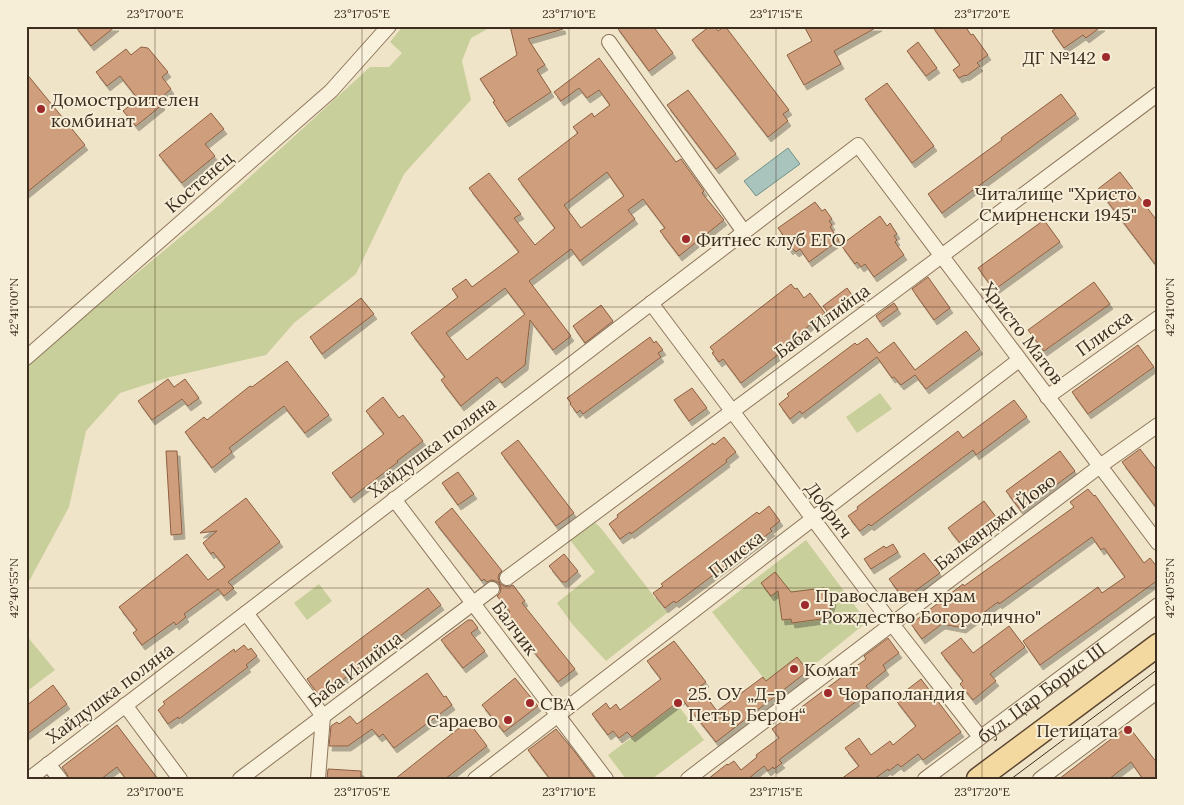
<svg xmlns="http://www.w3.org/2000/svg" width="1184" height="805" viewBox="0 0 1184 805" font-family="Lora,serif">
<style>
.green{fill:#c9cf9b}
.water{fill:#a9c4bc;stroke:#6f938a}
.building{fill:#cf9f7d;stroke:#8d5f41;fill-rule:evenodd;filter:url(#shadow)}
.lines{fill:none;stroke-linecap:round;stroke-linejoin:round}
.street-casing{stroke:#8d765c;stroke-width:16}
.primary-casing{stroke:#5b4430;stroke-width:25}
.street{stroke:#faf1dc;stroke-width:14}
.primary{stroke:#f3d9a0;stroke-width:22}
.tram{stroke:#3d2e20;stroke-width:1}
.ticks{fill:none;stroke:#3d2e20;stroke-width:1;stroke-opacity:0.45}
.poi-dot{fill:#9e2a2b;stroke:#f7eed8;stroke-width:2}
.labels{text-anchor:middle;dominant-baseline:central;stroke-width:4;stroke-linejoin:round;paint-order:stroke}
.poi-label{font-size:18px;fill:#3d2e20;stroke:#f7eed8;text-anchor:start}
.street-label{font-size:18px;fill:#3d2e20;stroke:#f7eed8}
.neatline{fill:none;stroke:#3d2e20;stroke-width:2}
.ticks-label{font-size:12px;text-anchor:middle;fill:#3d2e20}
</style>
<defs>
<filter id="shadow"><feDropShadow dx="3" dy="5" stdDeviation="0" flood-color="#0004"/></filter>
</defs>
<rect width="100%" height="100%" fill="#f0e4c8"/>
<g class="green">
<polygon points="403,26 493,26 471,38 462,61 471,100 404,174 356,274 294,323 266,355 170,377 120,393 86,431 69,507 26,587 26,365 219,205 370,67 389,67 402,53 390,42"/>
<polygon points="880,393 892,409 857,433 846,417"/>
<polygon points="594,522 600,527 667,613 606,661 573,625 557,603 595,572 570,540"/>
<polygon points="806,540 867,622 777,695 712,612"/>
<polygon points="319,584 332,601 307,620 294,603"/>
<polygon points="26,635 55,670 26,692"/>
<polygon points="677,704 704,740 652,779 626,779 608,755"/>
</g>
<polygon class="water" points="788,148 800,164 756,196 744,181"/>
<g class="building">
<polygon points="75,26 116,26 91,46"/>
<polygon points="510,26 562,26 563,29 528,39 545,65 537,70 551,92 506,122 493,102 495,101 480,79 517,55"/>
<polygon points="616,26 653,26 673,53 649,71"/>
<polygon points="710,26 715,26 718,31 725,26 789,110 783,114 788,121 768,137 692,40"/>
<polygon points="804,26 879,26 834,51 841,64 804,85 787,55 812,41"/>
<polygon points="932,26 965,26 971,35 973,34 988,55 977,63 980,66 966,76 965,75 959,78 953,70 960,65"/>
<polygon points="1059,26 1102,26 1086,38 1083,35 1064,48 1052,31"/>
<polygon points="918,42 937,68 926,76 907,51"/>
<polygon points="141,47 148,48 168,72 162,77 171,89 164,95 166,98 160,102 162,105 136,126 123,111 138,99 120,76 107,86 96,72 126,49 131,55"/>
<path d="M599 58 676 162 681 159 704 191 702 193 724 220 679 256 660 231 665 228 643 199 628 210 635 219 580 261 571 249 529 281 571 336 553 350 530 320 525 365 502 383 497 377 461 406 441 380 445 377 411 333 458 297 452 289 466 279 472 287 519 252 469 188 489 173 521 214 514 218 535 245 555 228 518 179 578 133 573 127 592 113 594 117 610 105 599 90 587 98 579 88 561 101 554 92ZM607 172 624 196 581 228 564 205ZM505 288 525 314 467 360 446 333Z"/>
<polygon points="26,73 85,145 26,193"/>
<polygon points="887,83 934,146 912,163 865,99"/>
<polygon points="688,90 736,154 716,169 667,105"/>
<polygon points="1061,94 1076,114 942,213 928,194 1002,140 1001,138"/>
<polygon points="211,113 224,129 205,144 215,156 182,183 159,155"/>
<polygon points="1120,172 1158,222 1158,268 1098,189"/>
<polygon points="815,202 822,211 825,209 832,219 829,221 832,225 830,227 839,240 809,262 800,249 796,252 792,248 790,250 783,240 785,238 778,228"/>
<polygon points="880,216 887,226 890,223 897,234 894,236 897,240 895,242 904,255 874,277 865,264 861,267 857,262 855,264 841,245"/>
<polygon points="1044,220 1060,242 994,290 978,268"/>
<polygon points="928,277 950,308 934,320 912,289"/>
<polygon points="1094,282 1110,304 1044,351 1028,330"/>
<polygon points="791,284 795,289 797,288 804,298 810,293 825,313 805,329 808,332 741,383 723,359 719,362 712,353 714,352 710,347"/>
<polygon points="847,288 854,298 830,315 823,306"/>
<polygon points="361,298 374,314 322,354 310,337"/>
<polygon points="894,303 898,309 880,322 876,316"/>
<polygon points="601,305 613,321 585,343 573,326"/>
<polygon points="966,331 980,349 926,389 915,375 901,385 894,377 892,378 877,357 802,414 800,411 790,419 779,404 789,396 787,394 855,343 857,345 867,338 879,353 894,342 915,370"/>
<polygon points="650,337 654,343 656,341 663,350 658,353 661,357 583,414 580,410 577,413 570,404 571,403 567,398"/>
<polygon points="1138,345 1154,367 1088,414 1072,392"/>
<polygon points="287,361 329,415 305,433 284,406 229,448 232,452 212,468 185,432 204,417 207,420 250,386 252,387"/>
<polygon points="168,379 174,387 185,379 199,398 188,406 182,399 152,420 138,401"/>
<polygon points="692,388 707,408 689,421 674,400"/>
<polygon points="383,397 399,418 403,415 423,441 397,461 398,462 351,498 332,473 384,434 366,411"/>
<polygon points="1014,400 1027,417 976,455 973,450 871,526 869,524 860,531 848,516 858,509 857,507 958,431 963,438"/>
<polygon points="724,437 736,452 726,460 727,462 631,534 630,532 620,539 609,524 618,517 617,515 713,443 714,445"/>
<polygon points="518,440 574,513 556,526 501,453"/>
<polygon points="1140,449 1158,472 1158,510 1122,462"/>
<polygon points="166,451 177,451 182,534 171,535"/>
<polygon points="1060,451 1075,471 1021,511 1006,491"/>
<polygon points="458,472 474,494 458,505 442,483"/>
<polygon points="1088,489 1094,496 1095,495 1144,563 1150,558 1158,568 1158,580 1040,665 1023,641 1098,587 1102,593 1125,577 1104,548 1101,550 1092,537 999,604 998,602 963,628 942,624 922,639 911,624 963,584 964,586 1074,507 1070,502"/>
<polygon points="246,498 280,542 228,582 234,588 224,596 218,589 184,614 186,617 176,625 174,622 142,645 133,633 137,630 119,607 187,554 208,580 225,567 213,552 211,554 203,543 217,531 200,533"/>
<polygon points="984,501 999,521 964,548 948,528"/>
<polygon points="769,506 780,521 770,529 772,531 676,603 674,601 665,608 653,593 663,586 661,584 757,512 759,514"/>
<polygon points="452,508 502,571 499,574 498,578 500,584 504,586 508,587 513,585 525,601 522,603 575,669 558,682 519,633 520,632 507,615 510,612 497,596 500,593 501,588 499,583 496,581 491,580 487,582 484,579 482,581 435,522"/>
<polygon points="893,544 898,552 871,569 864,559 884,546 886,548"/>
<polygon points="924,553 940,573 904,599 889,579"/>
<polygon points="564,554 578,571 566,582 562,582 549,566"/>
<polygon points="775,572 791,592 824,588 828,591 828,596 833,600 830,609 831,612 828,618 792,623 791,619 782,620 778,591 771,596 761,583"/>
<polygon points="428,588 441,605 320,697 307,679"/>
<polygon points="468,620 472,620 478,628 471,633 485,651 463,668 441,640"/>
<polygon points="1009,626 1025,647 990,674 996,681 973,700 960,684 963,681 941,653 961,638 973,653"/>
<polygon points="888,638 899,653 883,665 886,670 866,686 870,691 779,760 782,763 774,769 773,767 768,771 764,766 748,779 708,779 727,764 728,765 734,761 741,770 757,757 756,755 779,738 772,729 866,659 864,656"/>
<polygon points="674,641 706,682 699,687 717,711 763,677 766,681 797,657 808,671 716,742 682,699 632,737 627,732 619,738 613,731 608,735 592,714 606,703 610,709 616,704 620,710 661,679 647,661"/>
<polygon points="244,645 248,650 251,648 257,656 246,665 248,667 179,719 178,717 168,724 158,710 165,704 163,702 234,649 235,652"/>
<polygon points="427,673 444,697 446,696 452,705 394,748 383,734 379,737 372,729 348,746 329,746 331,726 337,722 339,724 350,716 357,724"/>
<polygon points="515,678 538,706 504,732 482,705"/>
<polygon points="921,679 961,732 923,760 918,754 901,767 898,764 889,771 888,769 874,779 841,779 859,766 845,748 859,738 871,755 890,741 893,745 916,726 895,699"/>
<polygon points="53,685 67,704 26,735 26,706"/>
<polygon points="468,721 487,746 445,779 395,779"/>
<polygon points="117,725 158,779 126,779 117,767 101,779 69,779 67,774 62,767"/>
<polygon points="1128,726 1158,764 1158,779 1143,779 1131,762 1109,779 1059,779"/>
<polygon points="556,729 575,752 595,779 550,779 528,750"/>
<polygon points="328,769 361,771 361,779 327,779"/>
</g>
<g class="lines">
<defs>
<g id="street">
<polyline points="609,42 744,232"/>
<polyline points="651,303 892,624 980,737"/>
<polyline points="26,358 331,91 389,26"/>
<polyline points="1047,397 1158,318"/>
<polyline points="394,499 606,779"/>
<polyline points="507,578 900,287 1158,94"/>
<polyline points="246,613 323,716 318,779"/>
<polyline points="125,705 180,779"/>
<polyline points="48,764 60,779"/>
<polyline points="29,779 858,145 1158,543"/>
<polyline points="240,779 492,589"/>
<polyline points="475,779 1019,360"/>
<polyline points="688,779 1100,466 1158,425"/>
<path id="s1" d="M925 779 1158 605"/>
<polyline points="1040,779 1158,691"/>
</g>
<polyline id="primary" points="978,779 1158,645"/>
</defs>
<use href="#street" class="street-casing"/>
<use href="#primary" class="primary-casing"/>
<use href="#street" class="street"/>
<use href="#primary" class="primary"/>
<polyline class="tram" points="1011,779 1158,669"/>
</g>
<path class="ticks" d="M155 26V779M362 26V779M569 26V779M776 26V779M982 26V779M26 27H1158M26 307H1158M26 588H1158"/>
<g class="poi-dot">
<circle cx="1106" cy="57" r="5"/>
<circle cx="41" cy="109" r="5"/>
<circle cx="1147" cy="203" r="5"/>
<circle cx="686" cy="239" r="5"/>
<circle cx="805" cy="605" r="5"/>
<circle cx="794" cy="669" r="5"/>
<circle cx="828" cy="693" r="5"/>
<circle cx="530" cy="703" r="5"/>
<circle cx="678" cy="703" r="5"/>
<circle cx="508" cy="720" r="5"/>
<circle cx="1128" cy="730" r="5"/>
</g>
<g class="labels">
<g class="poi-label">
<text x="1096" y="57" text-anchor="end">ДГ №142</text>
<text x="51" y="99">Домостроителен<tspan x="51" dy="21">комбинат</tspan></text>
<text x="1137" y="193" text-anchor="end">Читалище "Христо<tspan x="1137" dy="21">Смирненски 1945"</tspan></text>
<text x="696" y="239">Фитнес клуб ЕГО</text>
<text x="815" y="595">Православен храм<tspan x="815" dy="21">"Рождество Богородично"</tspan></text>
<text x="804" y="669">Комат</text>
<text x="688" y="693">25. ОУ „Д-р<tspan x="688" dy="21">Петър Берон“</tspan></text>
<text x="838" y="693">Чораполандия</text>
<text x="540" y="703">CBA</text>
<text x="498" y="720" text-anchor="end">Сараево</text>
<text x="1118" y="730" text-anchor="end">Петицата</text>
</g>
<g class="street-label">
<text transform="translate(199 182) rotate(-41)">Костенец</text>
<text transform="translate(822 321) rotate(-36)">Баба Илийца</text>
<text transform="translate(1023 333) rotate(53)">Христо Матов</text>
<text transform="translate(1104 333) rotate(-36)">Плиска</text>
<text transform="translate(432 447) rotate(-37)">Хайдушка поляна</text>
<text transform="translate(829 510) rotate(53)">Добрич</text>
<text transform="translate(995 522) rotate(-37)">Балканджи Йово</text>
<text transform="translate(736 554) rotate(-38)">Плиска</text>
<text transform="translate(515 628) rotate(53)">Балчик</text>
<text transform="translate(355 669) rotate(-37)">Баба Илийца</text>
<text stroke="none"><textPath href="#s1" startOffset="145">бул. Цар Борис III</textPath></text>
<text transform="translate(110 693) rotate(-37)">Хайдушка поляна</text>
</g>
</g>
<rect width="1184" height="805" fill="none" stroke="#f7eed8" stroke-width="55"/>
<rect x="28" y="28" width="1128" height="750" class="neatline"/>
<g class="ticks-label">
<text x="155" y="18">23°17'00"E</text>
<text x="362" y="18">23°17'05"E</text>
<text x="569" y="18">23°17'10"E</text>
<text x="776" y="18">23°17'15"E</text>
<text x="982" y="18">23°17'20"E</text>
<text transform="translate(14 307) rotate(-90)" y="4">42°41'00"N</text>
<text transform="translate(1170 307) rotate(-90)" y="4">42°41'00"N</text>
<text transform="translate(14 588) rotate(-90)" y="4">42°40'55"N</text>
<text transform="translate(1170 588) rotate(-90)" y="4">42°40'55"N</text>
<text x="155" y="796">23°17'00"E</text>
<text x="362" y="796">23°17'05"E</text>
<text x="569" y="796">23°17'10"E</text>
<text x="776" y="796">23°17'15"E</text>
<text x="982" y="796">23°17'20"E</text>
</g>
</svg>
